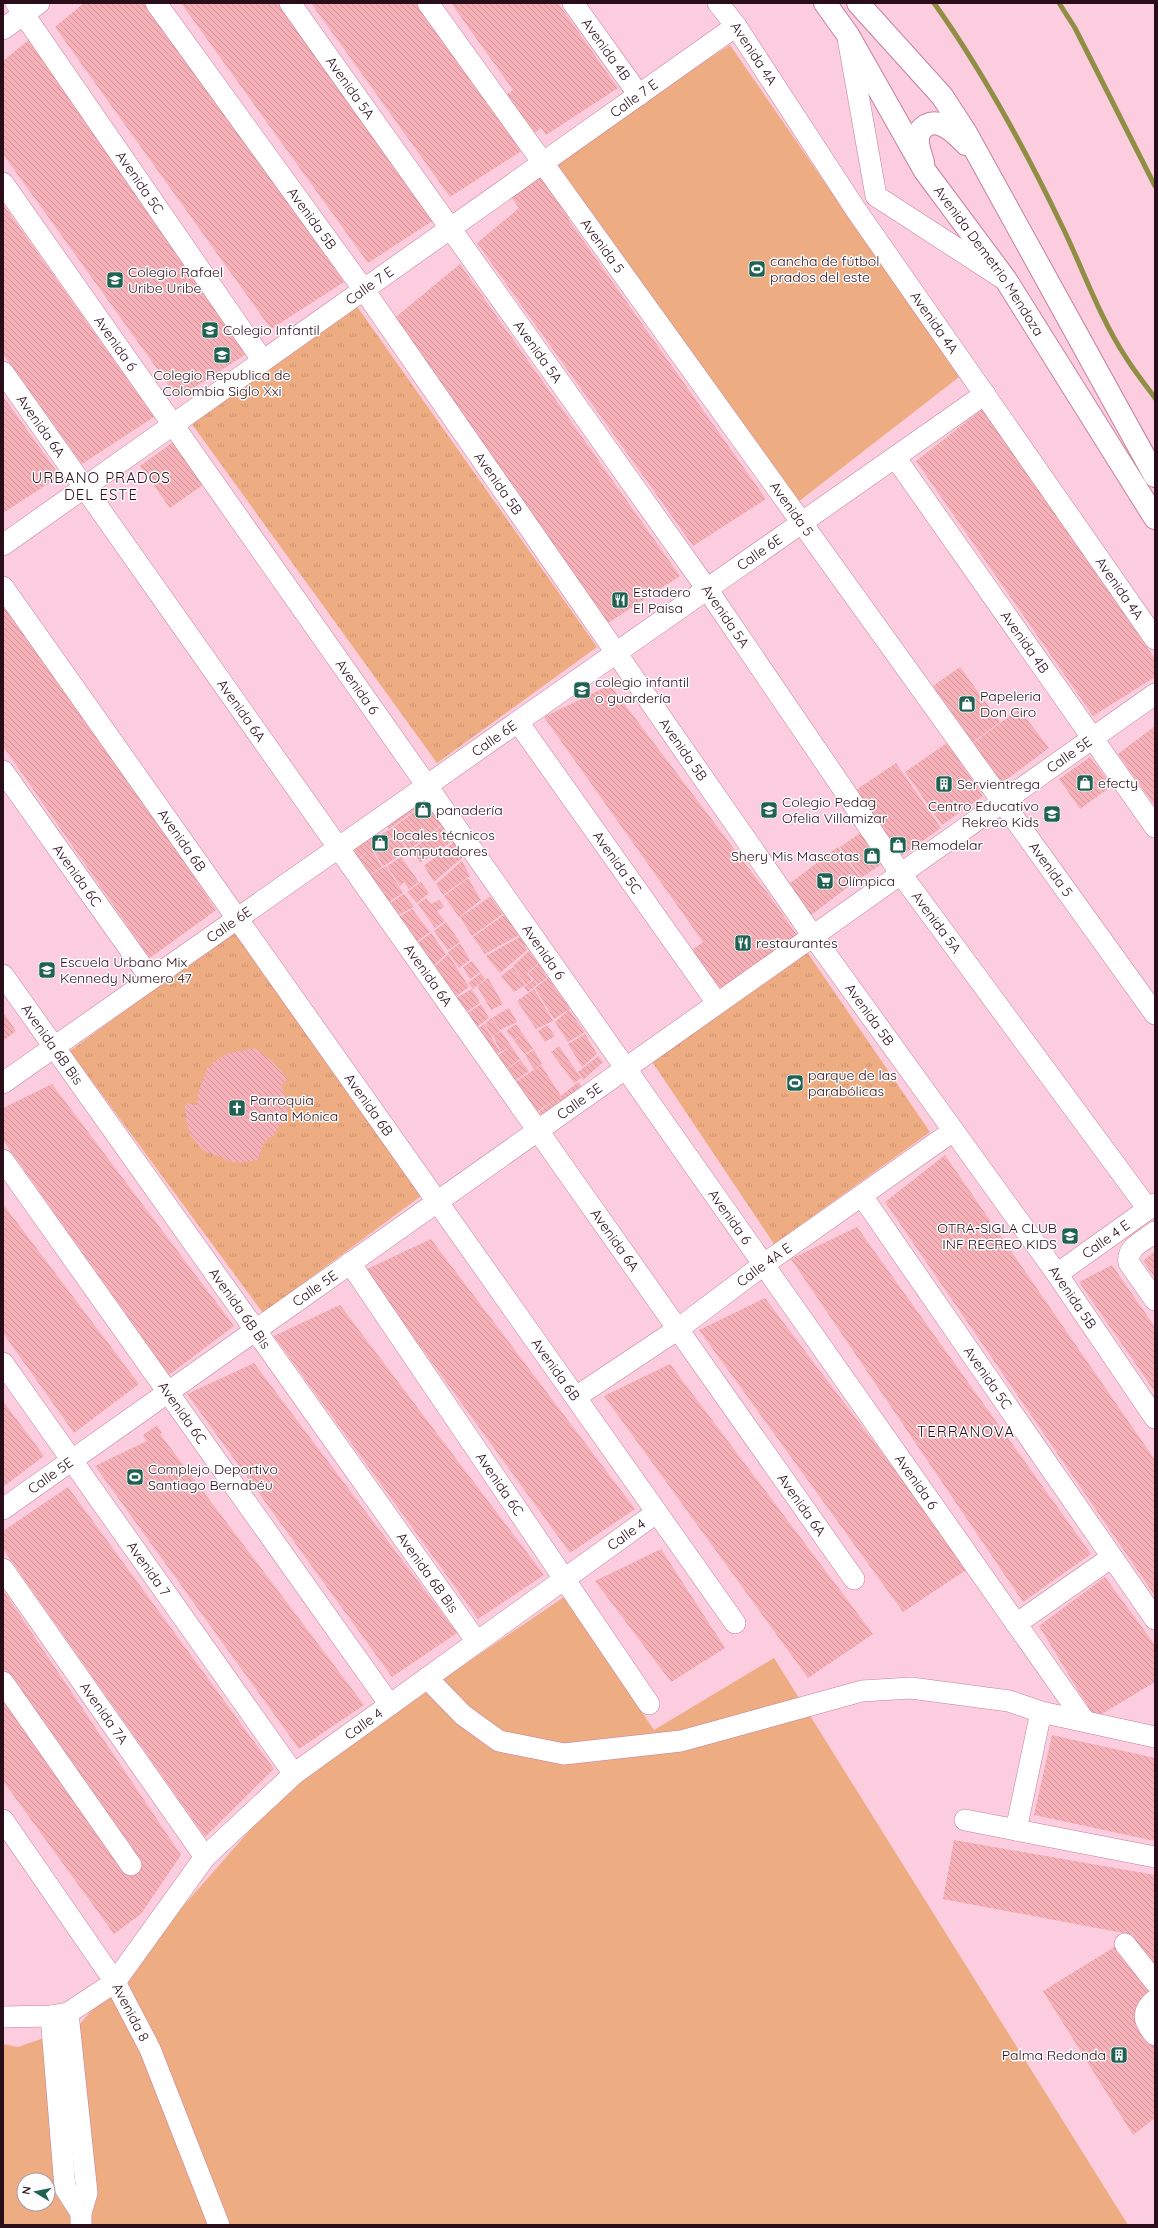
<svg xmlns="http://www.w3.org/2000/svg" width="1158" height="2228" viewBox="0 0 1158 2228" font-family="Quicksand,sans-serif">
<style>
.green{fill:#eeac82;fill-rule:evenodd}
.park{fill:url(#park-tufts)}
.lines{fill:none;stroke-linecap:round;stroke-linejoin:round}
.stream{stroke:#908e45;stroke-width:5}
.building{fill:url(#building-back-hatch)}
.minor-casing{stroke:#c57f9d;stroke-width:22}
.major-casing{stroke:#c57f9d;stroke-width:24}
.minor{stroke:#fff;stroke-width:21}
.major{stroke:#fff;stroke-width:22}
.labels{text-anchor:middle;dominant-baseline:central;stroke-width:3;stroke-linejoin:round;paint-order:stroke}
.street-label{font-size:14px;fill:#290e1a;stroke:#fdfdfd}
.poi-label{font-size:14px;fill:#290e1a;stroke:#fdfdfd;text-anchor:start}
.neighbourhood-label{font-size:15px;letter-spacing:1px;fill:#290e1a;stroke:#fdfdfd}
</style>
<defs>
<pattern id="park-tufts" width="24" height="20" patternUnits="userSpaceOnUse"><rect width="24" height="20" fill="#eeac82"/><path d="M3 7l-1-3M5 7V3M7 7l1-3M15 17l-1-3M17 17v-4M19 17l1-3" fill="none" stroke="#cc9370"/></pattern>
<pattern id="building-back-hatch" width="6" height="6" patternUnits="userSpaceOnUse"><rect width="6" height="6" fill="#f5b1b7"/><path d="M-1 5l2 2M0 0l6 6M5-1l2 2" fill="none" stroke="#d2979d"/></pattern>
</defs>
<rect width="100%" height="100%" fill="#fccddf"/>
<g class="green">
<polygon points="730,45 959,377 798,502 552,161"/>
<path d="M564 1597 654 1730 774 1658 1128 2225H3V2044L18 2047 78 2026 294 1780ZM24 2180H48V2204H24Z"/>
</g>
<g class="park">
<polygon points="356,305 597,647 437,763 189,420"/>
<polygon points="241,925 425,1193 263,1313 70,1051"/>
<polygon points="807,952 930,1132 774,1244 651,1060"/>
</g>
<g class="lines">
<g class="stream">
<path d="M934 3C984 73 1025 149 1062 226 1083 269 1099 316 1125 356 1134 371 1145 384 1155 398"/>
<polyline points="1059,3 1075,28 1155,186"/>
</g>
</g>
<g class="building">
<polygon points="84,3 147,3 344,282 271,329 55,27"/>
<polygon points="181,3 289,3 440,216 368,263"/>
<polygon points="311,3 418,3 523,150 450,197"/>
<polygon points="451,3 558,3 618,88 546,135 541,128 530,137 502,98 513,90"/>
<polygon points="30,39 251,351 178,398 3,154 3,61"/>
<polygon points="541,165 575,214 568,219 766,499 693,546 477,243 519,208 506,190"/>
<polygon points="3,204 154,417 82,464 3,354"/>
<polygon points="460,264 680,576 608,623 391,321"/>
<polygon points="3,396 60,476 3,513"/>
<polygon points="984,408 1155,659 1155,677 1093,716 916,461"/>
<polygon points="180,437 210,480 170,508 140,466"/>
<polygon points="3,588 216,910 150,958 3,746"/>
<polygon points="960,667 1000,722 973,742 933,686"/>
<polygon points="610,685 769,895 797,935 717,991 689,952 703,942 544,717"/>
<polygon points="1019,709 1049,748 1002,783 973,743"/>
<polygon points="1155,726 1155,806 1118,754"/>
<polygon points="947,743 983,796 942,825 905,772"/>
<polygon points="1090,757 1112,786 1080,809 1059,779"/>
<polygon points="896,763 941,828 895,860 850,794"/>
<polygon points="425,792 430,799 389,829 385,821"/>
<polygon points="431,799 448,820 409,850 394,827"/>
<polygon points="444,824 454,840 420,863 413,849"/>
<polygon points="376,828 383,841 355,861 346,849"/>
<polygon points="393,828 398,835 384,841 380,835"/>
<polygon points="865,830 886,861 861,878 840,847"/>
<polygon points="398,836 408,851 383,866 372,848"/>
<polygon points="454,842 464,856 434,882 424,866"/>
<polygon points="838,847 860,878 811,915 789,884"/>
<polygon points="371,849 382,867 367,877 356,862"/>
<polygon points="401,857 419,882 409,889 404,882 400,886 387,866"/>
<polygon points="462,861 470,876 443,895 436,884"/>
<polygon points="386,866 403,893 387,903 369,876"/>
<polygon points="468,878 481,900 459,917 444,896"/>
<polygon points="421,882 429,893 417,903 407,892"/>
<polygon points="404,894 414,907 396,916 388,904"/>
<polygon points="490,897 503,914 472,936 460,917"/>
<polygon points="426,898 431,904 439,900 444,907 437,911 445,921 435,928 418,904"/>
<polygon points="412,909 430,932 416,942 397,918"/>
<polygon points="504,915 519,935 485,954 473,937"/>
<polygon points="446,922 460,942 448,950 434,931"/>
<polygon points="431,933 446,954 433,966 416,944"/>
<polygon points="521,936 527,950 500,973 486,956"/>
<polygon points="460,943 470,960 459,968 448,952"/>
<polygon points="529,951 538,964 527,973 532,980 526,985 513,966"/>
<polygon points="448,954 469,987 455,997 433,968"/>
<polygon points="472,961 480,972 470,979 463,967"/>
<polygon points="539,964 547,978 538,984 528,973"/>
<polygon points="513,967 525,985 514,992 501,976"/>
<polygon points="481,973 485,979 473,989 468,983"/>
<polygon points="488,978 503,1004 491,1010 477,986"/>
<polygon points="548,978 570,1009 554,1019 535,988"/>
<polygon points="534,980 537,985 528,992 524,987"/>
<polygon points="472,989 480,1003 465,1013 456,998"/>
<polygon points="534,989 553,1021 536,1029 517,1001"/>
<polygon points="481,1004 489,1018 474,1029 465,1015"/>
<polygon points="509,1008 517,1022 500,1030 492,1018"/>
<polygon points="569,1010 585,1032 568,1042 555,1022"/>
<polygon points="3,1012 16,1031 3,1041"/>
<polygon points="491,1018 500,1031 492,1036 485,1024"/>
<polygon points="484,1024 500,1052 494,1057 488,1045 492,1041 485,1047 474,1032"/>
<polygon points="516,1024 533,1049 525,1054 514,1041 523,1034 514,1040 506,1031"/>
<polygon points="547,1025 555,1036 545,1042 538,1031"/>
<polygon points="501,1031 520,1059 504,1071 495,1057 509,1048 501,1052 493,1036"/>
<polygon points="585,1034 597,1054 582,1067 568,1044"/>
<polygon points="559,1046 581,1078 574,1083 551,1052"/>
<polygon points="255,1048 273,1062 288,1079 281,1085 288,1103 288,1112 274,1135 264,1142 258,1160 240,1163 229,1161 202,1150 190,1135 186,1121 185,1103 197,1105 198,1093 208,1066 212,1068 212,1063 228,1053"/>
<polygon points="534,1050 542,1064 534,1069 525,1055"/>
<polygon points="598,1056 603,1062 583,1080 578,1072"/>
<polygon points="520,1060 529,1071 513,1082 505,1071"/>
<polygon points="541,1065 561,1096 578,1082 585,1090 540,1121 536,1114 556,1099 535,1113 514,1083"/>
<polygon points="52,1084 234,1326 169,1375 3,1140 3,1108"/>
<polygon points="945,1155 1155,1460 1155,1596 885,1202"/>
<polygon points="3,1204 139,1384 74,1433 3,1333"/>
<polygon points="857,1227 1091,1554 1023,1602 791,1259"/>
<polygon points="431,1239 635,1509 570,1553 365,1270"/>
<polygon points="1155,1251 1155,1278 1143,1261"/>
<polygon points="1112,1265 1155,1327 1155,1392 1079,1282"/>
<polygon points="765,1298 969,1568 903,1612 699,1330"/>
<polygon points="340,1305 544,1575 478,1619 274,1336"/>
<polygon points="254,1363 457,1633 392,1677 187,1394"/>
<polygon points="670,1364 873,1634 808,1678 604,1396"/>
<polygon points="3,1401 44,1456 3,1487"/>
<polygon points="157,1425 162,1433 160,1434 364,1705 299,1749 95,1466 147,1441 143,1435"/>
<polygon points="68,1487 274,1769 205,1837 3,1549 3,1531"/>
<polygon points="661,1549 725,1648 671,1682 595,1581"/>
<polygon points="1105,1577 1155,1645 1155,1682 1095,1718 1039,1626"/>
<polygon points="3,1590 181,1855 141,1914 114,1934 3,1781"/>
<polygon points="1052,1735 1155,1758 1155,1841 1034,1815"/>
<polygon points="954,1840 1155,1875 1155,2118 1133,2135 1043,1991 1134,1935 943,1899"/>
</g>
<g class="lines">
<defs>
<g id="minor">
<path id="s1" d="M16 3 263 361"/>
<path id="s2" d="M156 3 364 290 813 936 1057 1274 1155 1418"/>
<path id="s3" d="M290 3 707 589 901 874 1148 1209"/>
<path id="s4" d="M428 3 1155 1014"/>
<path id="s5" d="M573 3 639 95"/>
<path id="s6" d="M718 3 736 26 856 210 1155 639"/>
<polyline points="3,29 39,3"/>
<polyline points="848,38 876,196 1004,279"/>
<path id="s7" d="M3 183 1084 1720"/>
<path id="s8" d="M3 372 854 1579"/>
<path id="s9" d="M895 457 1155 827"/>
<path id="s10" d="M3 545 736 26"/>
<path id="s11" d="M3 587 735 1623"/>
<path id="s12" d="M518 722 717 1003"/>
<path id="s13" d="M3 771 151 979"/>
<path id="s14" d="M3 975 477 1642"/>
<path id="s15" d="M3 1083 985 394"/>
<path id="s16" d="M3 1160 390 1705"/>
<path id="s17" d="M862 1196 1155 1619"/>
<path d="M1155 1232C1144 1241 1126 1247 1129 1263L1155 1300"/>
<path id="s18" d="M350 1263 649 1704"/>
<path id="s19" d="M1057 1274 1155 1204"/>
<path id="s20" d="M3 1363 294 1774"/>
<path id="s21" d="M576 1397 678 1329 763 1265 953 1131"/>
<path id="s22" d="M3 1509 1155 694"/>
<path id="s23" d="M3 1569 205 1857"/>
<polyline points="1016,1624 1112,1557"/>
<polyline points="427,1678 463,1715 499,1741 564,1754 681,1741 862,1691 911,1688 1009,1701 1041,1712 1155,1737"/>
<polyline points="3,1682 131,1865"/>
<path id="s24" d="M3 1820 115 1982 150 2049 219 2225"/>
<polyline points="965,1820 1155,1857"/>
<polyline points="1016,1830 1041,1712"/>
<polyline points="1125,1944 1155,1982"/>
<path d="M1155 2000C1140 2012 1144 2022 1155 2035"/>
<polyline points="68,2013 87,2193 81,2213 81,2225"/>
<polyline points="51,2016 65,2188 81,2213"/>
<path id="s25" d="M3 2017 51 2016 68 2013 115 1982 205 1857 294 1774 656 1513"/>
</g>
<g id="major">
<path id="s26" d="M825 3 848 35 925 171 1006 280 1155 518"/>
<polyline points="858,3 942,96 966,133 1155,476"/>
<path d="M923 162C919 150 912 133 927 125 931 123 937 123 942 125 951 128 959 137 966 144"/>
</g>
</defs>
<use href="#minor" class="minor-casing"/>
<use href="#major" class="major-casing"/>
<use href="#minor" class="minor"/>
<use href="#major" class="major"/>
</g>
<defs>
<symbol id="stadium-square" viewBox="-11 -11 22 22"><rect x="-9" y="-9" width="18" height="18" rx="4" fill="#206252" stroke="#fdfdfd"/><path d="M0-5a6.5 5 0 1 0 0 10a6.5 5 0 1 0 0-10ZM-3.5-1.8h7v3.6h-7Z" fill="#fff"/></symbol>
<symbol id="school-square" viewBox="-11 -11 22 22"><rect x="-9" y="-9" width="18" height="18" rx="4" fill="#206252" stroke="#fdfdfd"/><path d="M0-5L7-2L0 1L-7-2ZM-4 1L0 2.5L4 1V4Q0 6-4 4Z" fill="#fff"/></symbol>
<symbol id="restaurant-square" viewBox="-11 -11 22 22"><rect x="-9" y="-9" width="18" height="18" rx="4" fill="#206252" stroke="#fdfdfd"/><path d="M-5-6h1v4h1v-4h1v4h1v-4h1v5L-1.5 .5V6h-2V.5L-5-1ZM5-6V6H3V1.5H1.5Q1.5-4 5-6Z" fill="#fff"/></symbol>
<symbol id="shop-square" viewBox="-11 -11 22 22"><rect x="-9" y="-9" width="18" height="18" rx="4" fill="#206252" stroke="#fdfdfd"/><path d="M-5-2.5h2.3a2.7 3.5 0 0 1 5.4 0H5L5.5 6h-11ZM-1.5-2.5h3a1.5 2.3 0 0 0-3 0Z" fill="#fff"/></symbol>
<symbol id="building-square" viewBox="-11 -11 22 22"><rect x="-9" y="-9" width="18" height="18" rx="4" fill="#206252" stroke="#fdfdfd"/><path d="M-4-6H4V6H1V3H-1V6H-4ZM-2.5-4.3h1.7v1.8h-1.7ZM.8-4.3h1.7v1.8H.8ZM-2.5-1h1.7V.8h-1.7ZM.8-1h1.7V.8H.8Z" fill="#fff"/></symbol>
<symbol id="supermarket-square" viewBox="-11 -11 22 22"><rect x="-9" y="-9" width="18" height="18" rx="4" fill="#206252" stroke="#fdfdfd"/><path d="M-6-5.5h2.5l.6 2H6L4.5 2H-2.5L-4.4-4H-6ZM-1.5 3.2a1.3 1.3 0 1 0 .1 0ZM3 3.2a1.3 1.3 0 1 0 .1 0Z" fill="#fff"/></symbol>
<symbol id="church-square" viewBox="-11 -11 22 22"><rect x="-9" y="-9" width="18" height="18" rx="4" fill="#206252" stroke="#fdfdfd"/><path d="M-1.2-6h2.4v3.5h3.3v2.4h-3.3V6h-2.4V-.1h-3.3v-2.4h3.3Z" fill="#fff"/></symbol>
</defs>
<g fill-rule="evenodd">
<use href="#stadium-square" x="747" y="259" width="20" height="20"/>
<use href="#school-square" x="105" y="270" width="20" height="20"/>
<use href="#school-square" x="200" y="320" width="20" height="20"/>
<use href="#school-square" x="212" y="345" width="20" height="20"/>
<use href="#restaurant-square" x="610" y="590" width="20" height="20"/>
<use href="#school-square" x="572" y="680" width="20" height="20"/>
<use href="#shop-square" x="957" y="694" width="20" height="20"/>
<use href="#shop-square" x="1075" y="773" width="20" height="20"/>
<use href="#building-square" x="934" y="774" width="20" height="20"/>
<use href="#shop-square" x="413" y="800" width="20" height="20"/>
<use href="#school-square" x="759" y="800" width="20" height="20"/>
<use href="#school-square" x="1042" y="804" width="20" height="20"/>
<use href="#shop-square" x="370" y="833" width="20" height="20"/>
<use href="#shop-square" x="888" y="835" width="20" height="20"/>
<use href="#shop-square" x="862" y="846" width="20" height="20"/>
<use href="#supermarket-square" x="815" y="871" width="20" height="20"/>
<use href="#restaurant-square" x="733" y="933" width="20" height="20"/>
<use href="#school-square" x="37" y="960" width="20" height="20"/>
<use href="#stadium-square" x="785" y="1073" width="20" height="20"/>
<use href="#church-square" x="227" y="1098" width="20" height="20"/>
<use href="#school-square" x="1060" y="1226" width="20" height="20"/>
<use href="#stadium-square" x="125" y="1467" width="20" height="20"/>
<use href="#building-square" x="1109" y="2045" width="20" height="20"/>
</g>
<g class="labels">
<g class="street-label">
<text stroke="none"><textPath href="#s5" startOffset="57">Avenida 4B</textPath></text>
<text stroke="none"><textPath href="#s6" startOffset="62">Avenida 4A</textPath></text>
<text stroke="none"><textPath href="#s3" startOffset="104">Avenida 5A</textPath></text>
<text stroke="none"><textPath href="#s10" startOffset="773">Calle 7 E</textPath></text>
<text stroke="none"><textPath href="#s1" startOffset="218">Avenida 5C</textPath></text>
<text stroke="none"><textPath href="#s2" startOffset="266">Avenida 5B</textPath></text>
<text stroke="none"><textPath href="#s4" startOffset="299">Avenida 5</textPath></text>
<text stroke="none"><textPath href="#s26" startOffset="306">Avenida Demetrio Mendoza</textPath></text>
<text stroke="none"><textPath href="#s10" startOffset="449">Calle 7 E</textPath></text>
<text stroke="none"><textPath href="#s6" startOffset="386">Avenida 4A</textPath></text>
<text stroke="none"><textPath href="#s7" startOffset="196">Avenida 6</textPath></text>
<text stroke="none"><textPath href="#s3" startOffset="428">Avenida 5A</textPath></text>
<text stroke="none"><textPath href="#s8" startOffset="66">Avenida 6A</textPath></text>
<text stroke="none"><textPath href="#s2" startOffset="590">Avenida 5B</textPath></text>
<text stroke="none"><textPath href="#s4" startOffset="623">Avenida 5</textPath></text>
<text stroke="none"><textPath href="#s15" startOffset="924">Calle 6E</textPath></text>
<text stroke="none"><textPath href="#s6" startOffset="710">Avenida 4A</textPath></text>
<text stroke="none"><textPath href="#s3" startOffset="752">Avenida 5A</textPath></text>
<text stroke="none"><textPath href="#s9" startOffset="226">Avenida 4B</textPath></text>
<text stroke="none"><textPath href="#s7" startOffset="616">Avenida 6</textPath></text>
<text stroke="none"><textPath href="#s8" startOffset="414">Avenida 6A</textPath></text>
<text stroke="none"><textPath href="#s15" startOffset="600">Calle 6E</textPath></text>
<text stroke="none"><textPath href="#s2" startOffset="914">Avenida 5B</textPath></text>
<text stroke="none"><textPath href="#s22" startOffset="1306">Calle 5E</textPath></text>
<text stroke="none"><textPath href="#s11" startOffset="310">Avenida 6B</textPath></text>
<text stroke="none"><textPath href="#s12" startOffset="172">Avenida 5C</textPath></text>
<text stroke="none"><textPath href="#s4" startOffset="1067">Avenida 5</textPath></text>
<text stroke="none"><textPath href="#s13" startOffset="128">Avenida 6C</textPath></text>
<text stroke="none"><textPath href="#s3" startOffset="1124">Avenida 5A</textPath></text>
<text stroke="none"><textPath href="#s15" startOffset="276">Calle 6E</textPath></text>
<text stroke="none"><textPath href="#s7" startOffset="940">Avenida 6</textPath></text>
<text stroke="none"><textPath href="#s8" startOffset="738">Avenida 6A</textPath></text>
<text stroke="none"><textPath href="#s2" startOffset="1238">Avenida 5B</textPath></text>
<text stroke="none"><textPath href="#s14" startOffset="85">Avenida 6B Bis</textPath></text>
<text stroke="none"><textPath href="#s22" startOffset="706">Calle 5E</textPath></text>
<text stroke="none"><textPath href="#s11" startOffset="634">Avenida 6B</textPath></text>
<text stroke="none"><textPath href="#s7" startOffset="1264">Avenida 6</textPath></text>
<text stroke="none"><textPath href="#s19" startOffset="60">Calle 4 E</textPath></text>
<text stroke="none"><textPath href="#s8" startOffset="1062">Avenida 6A</textPath></text>
<text stroke="none"><textPath href="#s21" startOffset="230">Calle 4A E</textPath></text>
<text stroke="none"><textPath href="#s22" startOffset="382">Calle 5E</textPath></text>
<text stroke="none"><textPath href="#s2" startOffset="1586">Avenida 5B</textPath></text>
<text stroke="none"><textPath href="#s14" startOffset="409">Avenida 6B Bis</textPath></text>
<text stroke="none"><textPath href="#s11" startOffset="958">Avenida 6B</textPath></text>
<text stroke="none"><textPath href="#s17" startOffset="221">Avenida 5C</textPath></text>
<text stroke="none"><textPath href="#s16" startOffset="310">Avenida 6C</textPath></text>
<text stroke="none"><textPath href="#s22" startOffset="58">Calle 5E</textPath></text>
<text stroke="none"><textPath href="#s7" startOffset="1588">Avenida 6</textPath></text>
<text stroke="none"><textPath href="#s18" startOffset="267">Avenida 6C</textPath></text>
<text stroke="none"><textPath href="#s8" startOffset="1386">Avenida 6A</textPath></text>
<text stroke="none"><textPath href="#s25" startOffset="807">Calle 4</textPath></text>
<text stroke="none"><textPath href="#s20" startOffset="252">Avenida 7</textPath></text>
<text stroke="none"><textPath href="#s14" startOffset="733">Avenida 6B Bis</textPath></text>
<text stroke="none"><textPath href="#s23" startOffset="176">Avenida 7A</textPath></text>
<text stroke="none"><textPath href="#s25" startOffset="483">Calle 4</textPath></text>
<text stroke="none"><textPath href="#s24" startOffset="231">Avenida 8</textPath></text>
</g>
<g class="poi-label">
<text x="770" y="261">cancha de fútbol<tspan x="770" dy="16">prados del este</tspan></text>
<text x="128" y="272">Colegio Rafael<tspan x="128" dy="16">Uribe Uribe</tspan></text>
<text x="223" y="330">Colegio Infantil</text>
<text x="222" y="375" text-anchor="middle">Colegio Republica de<tspan x="222" dy="16">Colombia Siglo Xxi</tspan></text>
<text x="633" y="592">Estadero<tspan x="633" dy="16">El Paisa</tspan></text>
<text x="595" y="682">colegio infantil<tspan x="595" dy="16">o guardería</tspan></text>
<text x="980" y="696">Papeleria<tspan x="980" dy="16">Don Ciro</tspan></text>
<text x="1098" y="783">efecty</text>
<text x="957" y="784">Servientrega</text>
<text x="782" y="802">Colegio Pedag<tspan x="782" dy="16">Ofelia Villamizar</tspan></text>
<text x="1039" y="806" text-anchor="end">Centro Educativo<tspan x="1039" dy="16">Rekreo Kids</tspan></text>
<text x="436" y="810">panadería</text>
<text x="393" y="835">locales técnicos<tspan x="393" dy="16">computadores</tspan></text>
<text x="911" y="845">Remodelar</text>
<text x="859" y="856" text-anchor="end">Shery Mis Mascotas</text>
<text x="838" y="881">Olímpica</text>
<text x="756" y="943">restaurantes</text>
<text x="60" y="962">Escuela Urbano Mix<tspan x="60" dy="16">Kennedy Numero 47</tspan></text>
<text x="808" y="1075">parque de las<tspan x="808" dy="16">parabólicas</tspan></text>
<text x="250" y="1100">Parroquia<tspan x="250" dy="16">Santa Mónica</tspan></text>
<text x="1057" y="1228" text-anchor="end">OTRA-SIGLA CLUB<tspan x="1057" dy="16">INF RECREO KIDS</tspan></text>
<text x="148" y="1469">Complejo Deportivo<tspan x="148" dy="16">Santiago Bernabéu</tspan></text>
<text x="1106" y="2055" text-anchor="end">Palma Redonda</text>
</g>
<g class="neighbourhood-label">
<text x="101" y="477">URBANO PRADOS<tspan x="101" dy="17">DEL ESTE</tspan></text>
<text x="966" y="1431">TERRANOVA</text>
</g>
</g>
<rect width="1158" height="2228" fill="none" stroke="#290e1a" stroke-width="8"/>
<g transform="translate(36 2192) rotate(280)"><circle r="19" fill="#fdfdfd" stroke="#a89da2"/>
<path d="M0-3L7 15L0 10L-7 15Z" fill="#206252"/>
<text y="-6" font-size="11" font-weight="bold" text-anchor="middle" fill="#290e1a">N</text>
</g>
</svg>
